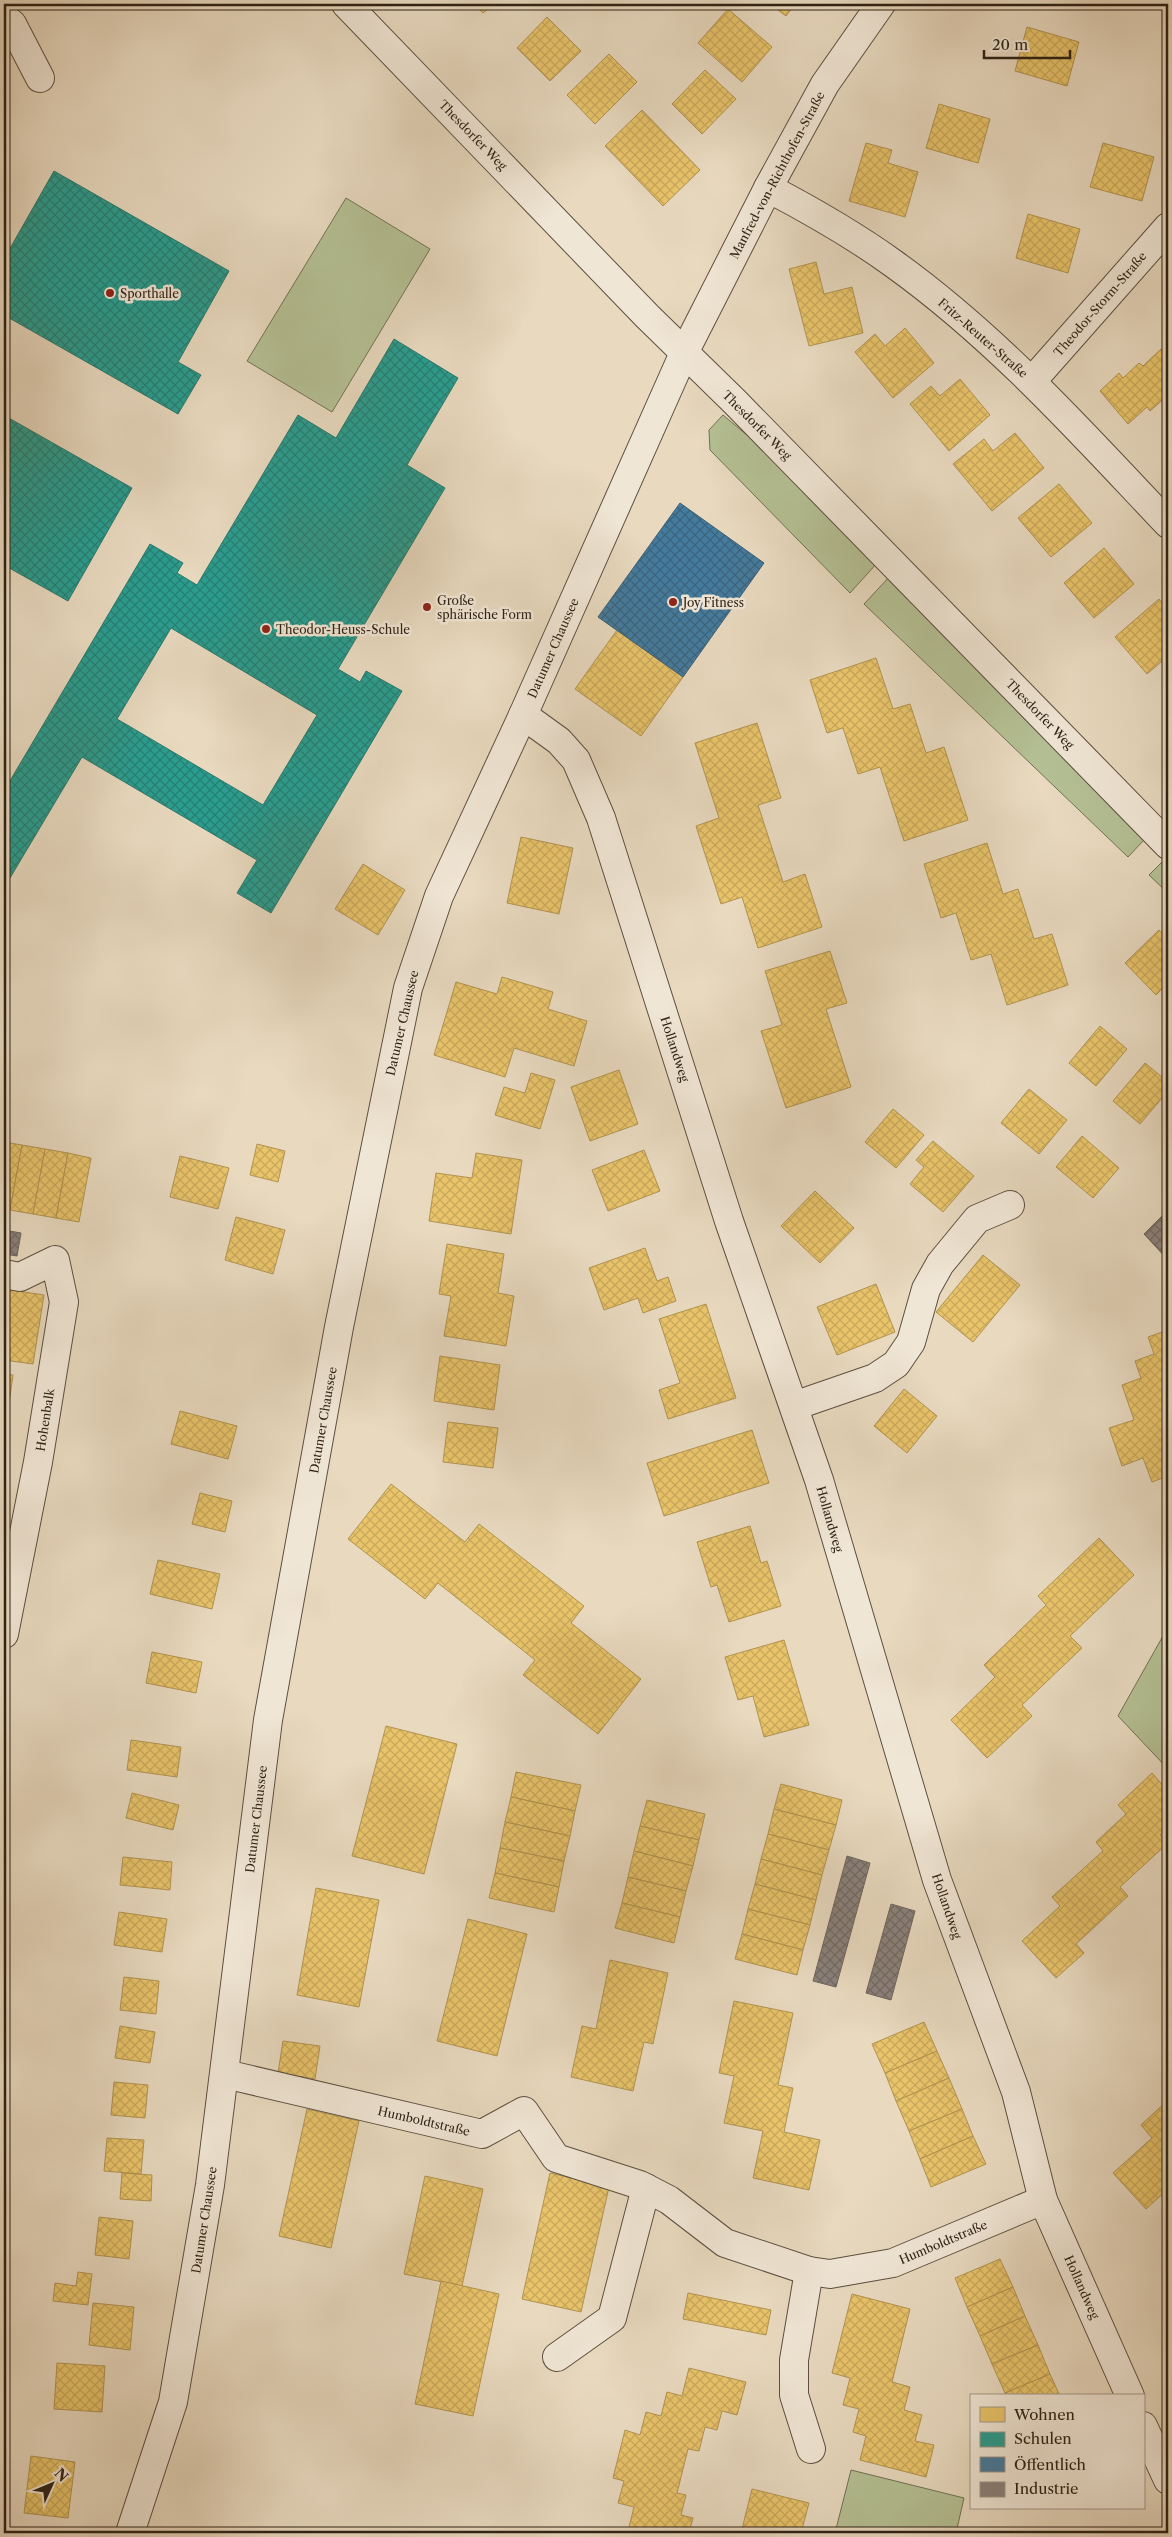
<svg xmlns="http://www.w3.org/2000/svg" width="1172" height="2537" viewBox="0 0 1172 2537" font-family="'Libre Caslon Text',serif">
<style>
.green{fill:#b4c094;stroke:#717154}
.homes{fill:url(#homes-cross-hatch);stroke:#b19350}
.schools{fill:url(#schools-cross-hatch);stroke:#2b786a;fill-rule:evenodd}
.public{fill:url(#public-cross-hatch);stroke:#3e6074}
.industry{fill:url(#industry-cross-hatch);stroke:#6e645d}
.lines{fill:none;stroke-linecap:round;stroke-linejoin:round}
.minor-casing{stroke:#5c5040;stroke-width:30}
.tertiary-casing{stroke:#5c5040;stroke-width:30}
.minor{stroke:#f0e6d5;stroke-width:28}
.tertiary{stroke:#f0e6d5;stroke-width:28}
.poi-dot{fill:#8f2418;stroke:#f0e6d5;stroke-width:2}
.labels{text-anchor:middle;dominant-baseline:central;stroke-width:5;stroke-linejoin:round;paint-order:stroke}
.street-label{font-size:12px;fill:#2e2215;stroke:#f0e6d5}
.poi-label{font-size:12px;fill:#2e2215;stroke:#f0e6d5;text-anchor:start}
</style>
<defs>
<pattern id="homes-cross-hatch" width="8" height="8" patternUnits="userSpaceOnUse" patternTransform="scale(1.25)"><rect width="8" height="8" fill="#e9c46a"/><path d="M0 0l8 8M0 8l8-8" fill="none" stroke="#c8a85b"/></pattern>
<pattern id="schools-cross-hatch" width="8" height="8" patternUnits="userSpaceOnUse" patternTransform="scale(1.25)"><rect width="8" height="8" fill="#2a9d8f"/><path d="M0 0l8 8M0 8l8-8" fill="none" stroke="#248074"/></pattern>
<pattern id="public-cross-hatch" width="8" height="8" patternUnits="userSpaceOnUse" patternTransform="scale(1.25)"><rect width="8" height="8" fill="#457b9d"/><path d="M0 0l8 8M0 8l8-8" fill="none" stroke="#3a647f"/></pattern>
<pattern id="industry-cross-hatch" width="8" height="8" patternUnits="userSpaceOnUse" patternTransform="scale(1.25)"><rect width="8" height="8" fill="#8a817c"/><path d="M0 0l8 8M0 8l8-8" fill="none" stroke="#716964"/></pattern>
</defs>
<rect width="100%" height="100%" fill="#e8d9bf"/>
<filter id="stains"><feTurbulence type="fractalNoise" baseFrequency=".004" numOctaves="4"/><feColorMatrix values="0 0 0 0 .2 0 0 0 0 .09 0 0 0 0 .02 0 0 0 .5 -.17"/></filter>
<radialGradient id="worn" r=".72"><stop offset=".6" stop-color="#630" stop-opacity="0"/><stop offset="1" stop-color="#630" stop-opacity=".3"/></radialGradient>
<g class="green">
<polygon points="346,198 430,249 332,412 247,361"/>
<polygon points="723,415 785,467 878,562 850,593 710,450 709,430"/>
<polygon points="891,575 1144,840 1128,857 864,604"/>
<polygon points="1164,860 1168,865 1168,893 1149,875"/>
<polygon points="1168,1627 1168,1769 1118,1716"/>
<polygon points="851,2470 964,2498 956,2533 835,2533"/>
</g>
<g class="homes">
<polygon points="474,4 494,4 483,13"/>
<polygon points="770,4 795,4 786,16"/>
<polygon points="728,9 772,47 742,82 698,43"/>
<polygon points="547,17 581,51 550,81 517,48"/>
<polygon points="1027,27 1079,42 1067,86 1015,71"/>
<polygon points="609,54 637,82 595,124 567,95"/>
<polygon points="705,70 736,99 702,134 672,104"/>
<polygon points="939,104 990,119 978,163 926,148"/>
<polygon points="642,110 700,170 663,206 605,146"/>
<polygon points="866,143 892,150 888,163 918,172 905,217 849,201"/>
<polygon points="1103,143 1154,157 1142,201 1090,187"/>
<polygon points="1028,214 1080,229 1068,273 1016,258"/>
<polygon points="816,262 824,294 852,287 863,333 809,346 789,269"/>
<polygon points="905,328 934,363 893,398 855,352 875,334 885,346"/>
<polygon points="1161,349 1164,352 1168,349 1168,395 1150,411 1147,407 1128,424 1100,391 1119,373 1123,378 1139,363 1143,366"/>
<polygon points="960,379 990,415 949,451 910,404 931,386 940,396"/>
<polygon points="1015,433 1044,468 992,511 953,464 984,439 993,451"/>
<polygon points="1059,484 1092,523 1051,557 1018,518"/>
<polygon points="1104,548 1134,584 1094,618 1064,583"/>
<polygon points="1159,599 1168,611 1168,656 1147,674 1115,637"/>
<polygon points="617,630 683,677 641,736 575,689"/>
<polygon points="876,658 893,709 910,704 926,753 944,747 968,820 904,841 880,767 858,774 843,728 827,733 810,680"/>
<polygon points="757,723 781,798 758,805 783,882 805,874 822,927 758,948 742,897 721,904 696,826 719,818 695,743"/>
<polygon points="521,837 573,848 559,914 507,903"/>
<polygon points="987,843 1003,894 1018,889 1034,939 1052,934 1068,985 1007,1005 991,954 971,960 956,913 941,918 924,864"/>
<polygon points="363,864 405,890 378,935 335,909"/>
<polygon points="1159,930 1168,940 1168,983 1156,995 1125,963"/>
<polygon points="830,951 847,1003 826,1009 851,1087 786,1108 761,1031 782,1025 765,971"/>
<polygon points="502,977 553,992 548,1009 587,1021 574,1066 514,1048 505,1077 434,1055 456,982 497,994"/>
<polygon points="1100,1026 1127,1049 1096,1086 1069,1063"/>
<polygon points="1145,1063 1168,1082 1168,1091 1140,1124 1113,1101"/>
<polygon points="619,1070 638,1124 590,1141 571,1087"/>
<polygon points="531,1073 555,1080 540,1129 495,1115 504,1087 525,1093"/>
<polygon points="1029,1089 1067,1120 1039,1154 1001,1123"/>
<polygon points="893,1109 924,1135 896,1168 865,1142"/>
<polygon points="1082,1136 1119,1168 1093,1198 1056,1167"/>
<polygon points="933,1141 974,1176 943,1212 910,1184 924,1167 916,1160"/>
<polygon points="4,1142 22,1145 10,1210 4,1209"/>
<polygon points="257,1144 285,1151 278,1182 250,1175"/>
<polygon points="22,1145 45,1149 33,1214 10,1210"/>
<polygon points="45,1149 68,1153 56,1218 33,1214"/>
<polygon points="644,1150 660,1191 608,1211 592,1170"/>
<polygon points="68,1153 91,1158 79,1222 56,1218"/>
<polygon points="476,1153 522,1160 511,1234 429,1221 436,1173 472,1178"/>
<polygon points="180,1156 229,1168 218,1209 170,1197"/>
<polygon points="815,1191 854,1228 820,1263 781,1226"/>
<polygon points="236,1217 285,1230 273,1274 225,1260"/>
<polygon points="447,1244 504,1254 498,1293 514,1296 506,1346 444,1336 451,1296 439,1294"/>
<polygon points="645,1248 657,1281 668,1277 676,1301 643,1313 638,1298 604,1310 589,1268"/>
<polygon points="983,1255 1020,1285 973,1342 936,1312"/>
<polygon points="876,1284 895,1332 837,1355 817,1307"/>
<polygon points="4,1289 44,1295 33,1364 4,1360"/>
<polygon points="706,1304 736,1398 668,1419 659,1390 680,1383 659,1319"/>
<polygon points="1168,1330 1168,1476 1152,1482 1143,1458 1122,1466 1109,1428 1134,1420 1122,1385 1141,1378 1135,1361 1154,1354 1148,1337"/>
<polygon points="440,1356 500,1365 494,1410 434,1401"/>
<polygon points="4,1374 13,1375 4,1439"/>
<polygon points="904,1389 937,1416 907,1453 874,1426"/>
<polygon points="180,1411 237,1426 228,1459 171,1444"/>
<polygon points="448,1422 498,1428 493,1468 443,1462"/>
<polygon points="752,1430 769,1483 664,1516 647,1463"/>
<polygon points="391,1484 465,1542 479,1524 584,1606 571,1623 641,1679 598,1734 523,1675 535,1660 438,1583 425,1599 348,1539"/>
<polygon points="200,1493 232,1501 225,1532 192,1524"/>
<polygon points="750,1526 761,1563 767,1561 781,1606 729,1622 717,1585 711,1587 697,1542"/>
<polygon points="1099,1538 1134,1575 1070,1636 1082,1648 1022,1705 1032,1716 987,1758 951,1720 995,1677 984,1665 1046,1605 1038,1596"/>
<polygon points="158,1560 220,1574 212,1609 150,1594"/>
<polygon points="784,1640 809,1725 764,1737 753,1696 738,1700 725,1657"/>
<polygon points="152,1652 202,1662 196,1693 146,1683"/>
<polygon points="386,1726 457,1744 424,1874 352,1856"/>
<polygon points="131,1740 181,1747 177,1777 127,1770"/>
<polygon points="516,1772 581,1785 575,1811 511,1797"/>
<polygon points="1152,1773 1168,1791 1168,1827 1160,1835 1168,1843 1120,1887 1128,1896 1076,1944 1084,1953 1056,1978 1022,1941 1060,1906 1052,1897 1103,1851 1096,1842 1126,1814 1118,1805"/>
<polygon points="781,1784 842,1800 836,1825 774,1809"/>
<polygon points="132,1793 179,1805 173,1830 126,1818"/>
<polygon points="511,1797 575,1811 570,1836 505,1822"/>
<polygon points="647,1800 705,1814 699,1840 640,1826"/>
<polygon points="774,1809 836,1825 829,1850 768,1834"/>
<polygon points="505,1822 570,1836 564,1861 500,1848"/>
<polygon points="640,1826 699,1840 693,1866 634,1851"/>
<polygon points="768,1834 829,1850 822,1875 761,1859"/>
<polygon points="500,1848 564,1861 559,1887 495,1873"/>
<polygon points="634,1851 693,1866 686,1891 628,1877"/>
<polygon points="123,1857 172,1862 170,1890 120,1885"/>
<polygon points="761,1859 822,1875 816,1900 755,1884"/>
<polygon points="495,1873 559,1887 554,1912 489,1898"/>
<polygon points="628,1877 686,1891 680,1917 622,1903"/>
<polygon points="755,1884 816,1900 810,1925 748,1909"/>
<polygon points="316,1888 379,1900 359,2007 297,1995"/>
<polygon points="622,1903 680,1917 674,1943 615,1928"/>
<polygon points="748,1909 810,1925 803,1950 742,1934"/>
<polygon points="119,1912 167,1919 162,1952 114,1945"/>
<polygon points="468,1919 527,1934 497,2056 437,2041"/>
<polygon points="742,1934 803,1950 797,1975 735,1959"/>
<polygon points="610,1960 668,1973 653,2044 644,2042 633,2091 571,2077 582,2026 596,2029"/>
<polygon points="124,1977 159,1981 156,2014 120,2010"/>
<polygon points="734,2001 793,2013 778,2085 793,2088 784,2132 820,2140 809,2190 753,2178 763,2131 724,2123 734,2076 719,2073"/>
<polygon points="924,2022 937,2051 885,2073 872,2044"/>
<polygon points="120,2026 155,2032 150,2063 115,2058"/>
<polygon points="283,2041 320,2046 315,2079 278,2073"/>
<polygon points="937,2051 949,2078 896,2101 885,2073"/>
<polygon points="949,2078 962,2109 909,2131 896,2101"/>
<polygon points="114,2082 148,2085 145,2118 111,2115"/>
<polygon points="1168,2100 1168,2173 1166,2174 1168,2189 1146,2209 1113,2173 1152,2138 1141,2125"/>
<polygon points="307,2109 359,2121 331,2248 279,2236"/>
<polygon points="962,2109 973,2136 920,2159 909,2131"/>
<polygon points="973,2136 986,2164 931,2187 920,2159"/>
<polygon points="107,2138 144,2140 141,2174 104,2171"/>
<polygon points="122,2173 152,2175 151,2201 120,2199"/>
<polygon points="550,2173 609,2187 581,2312 522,2299"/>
<polygon points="425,2176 483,2189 462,2286 404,2274"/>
<polygon points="99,2217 133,2221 129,2259 95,2255"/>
<polygon points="1000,2259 1013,2287 967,2307 955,2278"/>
<polygon points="78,2272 92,2274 88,2305 53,2301 55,2283 76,2286"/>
<polygon points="441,2281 499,2294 473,2416 415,2404"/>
<polygon points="1013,2287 1025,2316 980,2336 967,2307"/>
<polygon points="688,2293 771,2310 766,2335 683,2319"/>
<polygon points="852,2294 910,2309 892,2382 910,2387 904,2410 922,2415 915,2441 934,2445 926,2477 860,2460 866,2436 853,2432 859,2409 843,2405 850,2378 832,2373"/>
<polygon points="93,2303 134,2307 130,2350 89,2345"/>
<polygon points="1025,2316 1038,2345 992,2364 980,2336"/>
<polygon points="1038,2345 1050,2374 1005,2393 992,2364"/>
<polygon points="57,2363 105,2366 102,2412 54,2409"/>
<polygon points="689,2368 746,2382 737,2415 722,2411 717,2430 705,2427 699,2451 688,2449 677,2493 686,2495 681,2515 693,2518 689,2533 647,2533 629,2527 634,2507 618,2503 624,2481 613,2478 625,2430 640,2435 646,2412 661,2416 667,2392 682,2396"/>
<polygon points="1050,2374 1060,2396 1006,2396 1005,2393"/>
<polygon points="31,2456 75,2462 68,2518 24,2513"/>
<polygon points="752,2489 809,2503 801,2533 741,2533"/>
</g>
<g class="schools">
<polygon points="54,171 229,271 178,362 201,375 178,414 4,315 4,259"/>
<path d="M394 339 458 378 407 465 445 488 338 669 360 682 366 671 402 691 271 913 237 893 257 860 82 757 7 883 4 881V791L150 544 183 563 177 573 197 585 298 415 336 438ZM171 628 317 715 263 805 117 719Z"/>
<polygon points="7,417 132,488 68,601 4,565 4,423"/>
</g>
<polygon class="public" points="680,503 764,563 683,677 598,617"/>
<g class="industry">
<polygon points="1162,1216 1168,1222 1168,1260 1144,1234"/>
<polygon points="4,1230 21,1233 17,1256 4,1254"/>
<polygon points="847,1856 870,1863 836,1987 813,1981"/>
<polygon points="891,1904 915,1911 891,2000 866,1993"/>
</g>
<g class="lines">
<defs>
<g id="minor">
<polyline points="4,18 12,24 40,78"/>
<path d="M768 188C812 211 854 235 894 264 997 338 1082 433 1168 524"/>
<polyline points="684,353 768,188 825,84 881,4"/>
<polyline points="1032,381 1168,227"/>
<polyline points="523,715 559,741 576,760 601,818 729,1221 819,1480 937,1880 1016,2092 1043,2200 1130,2396"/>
<polyline points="4,1274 20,1277 55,1260 64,1302 38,1462 4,1634"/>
<polyline points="794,1406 875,1378 896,1364 911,1342 926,1289 940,1264 977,1219 1010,1205"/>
<polyline points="225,2074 482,2134 524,2111 556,2158 640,2185 669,2200 725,2243 809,2271 830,2274 893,2263 1043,2200"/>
<polyline points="809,2271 794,2360 794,2395 811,2449"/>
<polyline points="557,2357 612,2318 646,2188"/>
<polyline points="1143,2426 1168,2480"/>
</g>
<g id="tertiary">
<polyline points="346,4 647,316 735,402 1168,845"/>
<polyline points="130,2533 173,2402 210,2185 268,1720 339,1327 408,988 439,896 523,715 684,353"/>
</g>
</defs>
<use href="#minor" class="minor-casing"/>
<use href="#tertiary" class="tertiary-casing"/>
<use href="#minor" class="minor"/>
<use href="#tertiary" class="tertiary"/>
</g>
<g class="poi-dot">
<circle cx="110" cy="293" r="5"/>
<circle cx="673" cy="602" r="5"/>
<circle cx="427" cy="607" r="5"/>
<circle cx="266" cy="629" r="5"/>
</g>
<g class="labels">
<g class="street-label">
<text transform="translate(473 135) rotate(46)">Thesdorfer Weg</text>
<text transform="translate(777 175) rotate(-62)">Manfred-von-Richthofen-Straße</text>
<text transform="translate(1100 304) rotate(-49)">Theodor-Storm-Straße</text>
<text transform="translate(983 338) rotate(41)">Fritz-Reuter-Straße</text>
<text transform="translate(757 425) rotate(45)">Thesdorfer Weg</text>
<text transform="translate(553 648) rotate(-66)">Datumer Chaussee</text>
<text transform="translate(1040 714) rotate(46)">Thesdorfer Weg</text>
<text transform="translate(402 1023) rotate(-77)">Datumer Chaussee</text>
<text transform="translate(675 1049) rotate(72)">Hollandweg</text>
<text transform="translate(45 1420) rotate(-81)">Hohenbalk</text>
<text transform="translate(323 1420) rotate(-80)">Datumer Chaussee</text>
<text transform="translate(830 1519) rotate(74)">Hollandweg</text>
<text transform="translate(256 1819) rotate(-83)">Datumer Chaussee</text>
<text transform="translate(947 1906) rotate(71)">Hollandweg</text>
<text transform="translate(424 2121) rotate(13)">Humboldtstraße</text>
<text transform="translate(204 2220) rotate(-81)">Datumer Chaussee</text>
<text transform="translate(943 2242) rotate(-23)">Humboldtstraße</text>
<text transform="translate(1082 2287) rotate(66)">Hollandweg</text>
</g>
<g class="poi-label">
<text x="120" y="293">Sporthalle</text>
<text x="437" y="600">Große<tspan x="437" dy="14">sphärische Form</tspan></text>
<text x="683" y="602">Joy Fitness</text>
<text x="276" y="629">Theodor-Heuss-Schule</text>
</g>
</g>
<rect width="1172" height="2537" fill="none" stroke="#e8d9bf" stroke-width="20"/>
<rect x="5" y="5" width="1162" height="2527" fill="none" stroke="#2e2215" stroke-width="2.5"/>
<rect x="10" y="10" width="1152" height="2517" fill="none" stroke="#2e2215"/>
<rect x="970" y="2394" width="175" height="115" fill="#f0e6d5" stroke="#a29888"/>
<rect x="980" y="2407" width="25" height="15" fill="#e9c46a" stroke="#a29888"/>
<text x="1014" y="2420" font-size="15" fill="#2e2215">Wohnen</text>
<rect x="980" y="2432" width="25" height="15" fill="#2a9d8f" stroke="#a29888"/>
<text x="1014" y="2444" font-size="15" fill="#2e2215">Schulen</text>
<rect x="980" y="2457" width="25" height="15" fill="#457b9d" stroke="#a29888"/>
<text x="1014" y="2470" font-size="15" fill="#2e2215">Öffentlich</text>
<rect x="980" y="2482" width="25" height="15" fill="#8a817c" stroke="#a29888"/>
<text x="1014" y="2494" font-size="15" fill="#2e2215">Industrie</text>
<g transform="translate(52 2484) rotate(46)" stroke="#f0e6d5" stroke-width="4" paint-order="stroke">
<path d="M0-4L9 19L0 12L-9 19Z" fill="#2e2215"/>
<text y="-8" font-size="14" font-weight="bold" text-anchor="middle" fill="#2e2215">N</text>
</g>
<path d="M984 50v8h86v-8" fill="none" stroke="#2e2215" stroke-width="2.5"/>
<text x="992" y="50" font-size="15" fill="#2e2215" stroke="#f0e6d5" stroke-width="4" paint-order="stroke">20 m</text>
<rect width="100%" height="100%" filter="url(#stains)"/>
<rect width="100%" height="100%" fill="url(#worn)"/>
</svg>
